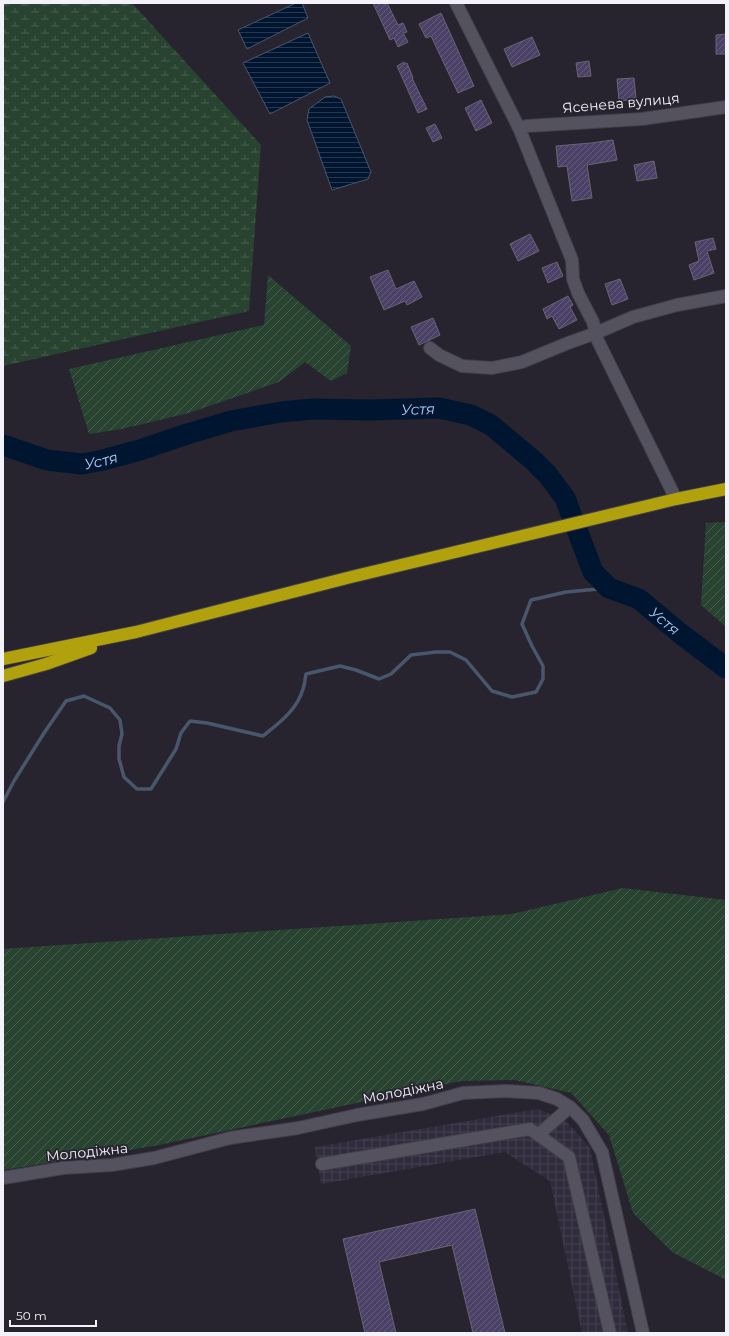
<svg xmlns="http://www.w3.org/2000/svg" width="729" height="1336" viewBox="0 0 729 1336" font-family="Montserrat,sans-serif">
<style>
.industrial{fill:url(#industrial-grid)}
.wetland{fill:url(#wetland-marsh)}
.garden{fill:url(#garden-furrows)}
.water{fill:url(#water-rules);stroke:#49576c}
.lines{fill:none;stroke-linecap:round;stroke-linejoin:round}
.stream{stroke:#49576c;stroke-width:3.5}
.river{stroke:#001530;stroke-width:21}
.building{fill:url(#building-hatch);stroke:#686572}
.minor-casing{stroke:#423f49;stroke-width:14}
.highway-casing{stroke:#423f49;stroke-width:14}
.minor{stroke:#55525f;stroke-width:12}
.highway{stroke:#b1a10c;stroke-width:12}
.labels{text-anchor:middle;dominant-baseline:central;stroke-width:3.5;stroke-linejoin:round;paint-order:stroke}
.street-label{font-size:14px;fill:#f3f1f9;stroke:#27242f}
.water-label{font-size:15px;font-style:italic;fill:#a7cdf9;stroke:#27242f}
</style>
<defs>
<pattern id="industrial-grid" width="8" height="8" patternUnits="userSpaceOnUse"><rect width="8" height="8" fill="#312c3d"/><path d="M0 4h8M4 0v8" fill="none" stroke="#454150"/></pattern>
<pattern id="wetland-marsh" width="20" height="14" patternUnits="userSpaceOnUse"><rect width="20" height="14" fill="#284330"/><path d="M1 5h8M5 5V1M11 12h8M15 12V8" fill="none" stroke="#485f4f"/></pattern>
<pattern id="garden-furrows" width="10" height="10" patternUnits="userSpaceOnUse"><rect width="10" height="10" fill="#284330"/><path d="M-1 1l2-2M0 10L10 0M9 11l2-2" fill="none" stroke="#485f4f"/></pattern>
<pattern id="water-rules" width="6" height="5" patternUnits="userSpaceOnUse"><rect width="6" height="5" fill="#001530"/><path d="M0 2.5h6" fill="none" stroke="#26384f"/></pattern>
<pattern id="building-hatch" width="6" height="6" patternUnits="userSpaceOnUse"><rect width="6" height="6" fill="#4b4166"/><path d="M-1 1l2-2M0 6l6-6M5 7l2-2" fill="none" stroke="#655d7d"/></pattern>
</defs>
<rect width="100%" height="100%" fill="#27242f"/>
<polygon class="industrial" points="538,1109 565,1120 590,1148 628,1333 582,1333 550,1181 505,1152 321,1184 315,1147"/>
<polygon class="wetland" points="3,3 132,3 261,145 249,311 3,366"/>
<g class="garden">
<polygon points="268,275 351,346 347,373 331,381 305,362 279,382 189,413 122,429 89,434 69,369 264,325"/>
<polygon points="726,522 726,627 701,605 706,523"/>
<polygon points="623,888 726,900 726,1280 672,1252 633,1213 609,1135 571,1093 515,1080 461,1081 154,1146 3,1170 3,949 512,914"/>
</g>
<g class="water">
<polygon points="296,3 302,3 308,18 247,49 238,30"/>
<polygon points="308,33 330,83 270,114 243,63"/>
<polygon points="334,96 341,99 371,172 368,179 332,190 307,120 309,109 325,97"/>
</g>
<g class="lines">
<path class="stream" d="M3 802 14 781 44 733 66 701 84 696 110 708 120 720 122 734 119 746V759L124 777 137 789H151L176 749 181 733 190 721 207 723 263 736C279 723 297 710 303 689 305 684 305 679 306 674L340 666 356 670 379 679 391 674 411 655 436 652H450L466 660 492 691 512 697 536 692 543 679V666L532 646 522 624 531 600 566 592 609 588"/>
<path class="river" id="s1" d="M3 445 47 460 82 464 103 460 140 450 187 434 231 421 281 412 313 409 370 410 439 408 471 415 491 425 534 461 547 474 565 498 593 572 609 588 639 599 681 634 726 668"/>
</g>
<g class="building">
<polygon points="373,3 387,3 398,25 403,23 407,32 403,33 408,42 398,47 394,38 390,40"/>
<polygon points="441,13 474,86 458,93 431,36 426,38 419,24"/>
<polygon points="726,34 726,54 716,54 716,35"/>
<polygon points="532,37 540,55 512,67 504,49"/>
<polygon points="589,61 591,76 578,77 576,63"/>
<polygon points="404,62 405,64 407,63 413,78 412,78 427,109 418,113 397,66"/>
<polygon points="634,78 636,99 619,101 617,79"/>
<polygon points="481,100 492,123 476,131 465,108"/>
<polygon points="435,124 442,138 433,142 426,128"/>
<polygon points="613,140 617,160 587,165 592,198 572,201 567,166 558,167 556,146 591,143"/>
<polygon points="654,161 657,178 637,181 634,165"/>
<polygon points="530,234 539,251 518,261 510,244"/>
<polygon points="713,238 716,249 707,251 714,273 694,280 689,265 699,261 695,242"/>
<polygon points="557,262 563,276 548,283 542,268"/>
<polygon points="388,270 396,289 414,281 422,297 407,305 405,301 384,310 370,277"/>
<polygon points="620,279 628,299 612,305 605,284"/>
<polygon points="568,296 573,305 570,307 577,320 559,329 552,316 547,319 543,309"/>
<polygon points="433,318 440,335 419,345 411,327"/>
<polygon points="475,1209 505,1333 473,1333 452,1245 379,1262 396,1333 365,1333 343,1239"/>
</g>
<g class="lines">
<defs>
<g id="minor">
<polyline points="456,3 519,128 572,260 573,279 578,293 593,322 598,341 676,499"/>
<polyline points="519,128 527,126 642,119 726,107"/>
<polyline points="430,348 439,355 462,366 492,368 522,362 568,343 596,333 633,317 677,305 726,296"/>
<polyline points="538,1135 570,1107"/>
<polyline points="322,1164 530,1129 569,1157 610,1333"/>
<polyline points="3,1178 63,1168 112,1165 154,1158 230,1138 298,1128 357,1115 423,1104 463,1093 506,1091 539,1093 557,1099 570,1107 583,1120 602,1152 643,1333"/>
</g>
<g id="highway">
<polyline points="3,659 136,632 351,577 676,499 726,489"/>
<polyline points="3,676 46,664 91,648"/>
</g>
</defs>
<use href="#minor" class="minor-casing"/>
<use href="#highway" class="highway-casing"/>
<use href="#minor" class="minor"/>
<use href="#highway" class="highway"/>
</g>
<g class="labels">
<g class="street-label">
<text transform="translate(621 103) rotate(-5)">Ясенева вулиця</text>
<text transform="translate(403 1091) rotate(-11)">Молодіжна</text>
<text transform="translate(87 1152) rotate(-6)">Молодіжна</text>
</g>
<g class="water-label">
<text stroke="none"><textPath href="#s1" startOffset="425">Устя</textPath></text>
<text stroke="none"><textPath href="#s1" startOffset="101">Устя</textPath></text>
<text stroke="none"><textPath href="#s1" startOffset="773">Устя</textPath></text>
</g>
</g>
<rect width="729" height="1336" fill="none" stroke="#f3f1f9" stroke-width="8"/>
<path d="M10 1320v6h86v-6" fill="none" stroke="#f3f1f9" stroke-width="2"/>
<text x="16" y="1320" font-size="12" fill="#f3f1f9" stroke="#27242f" stroke-width="3" paint-order="stroke">50 m</text>
</svg>
